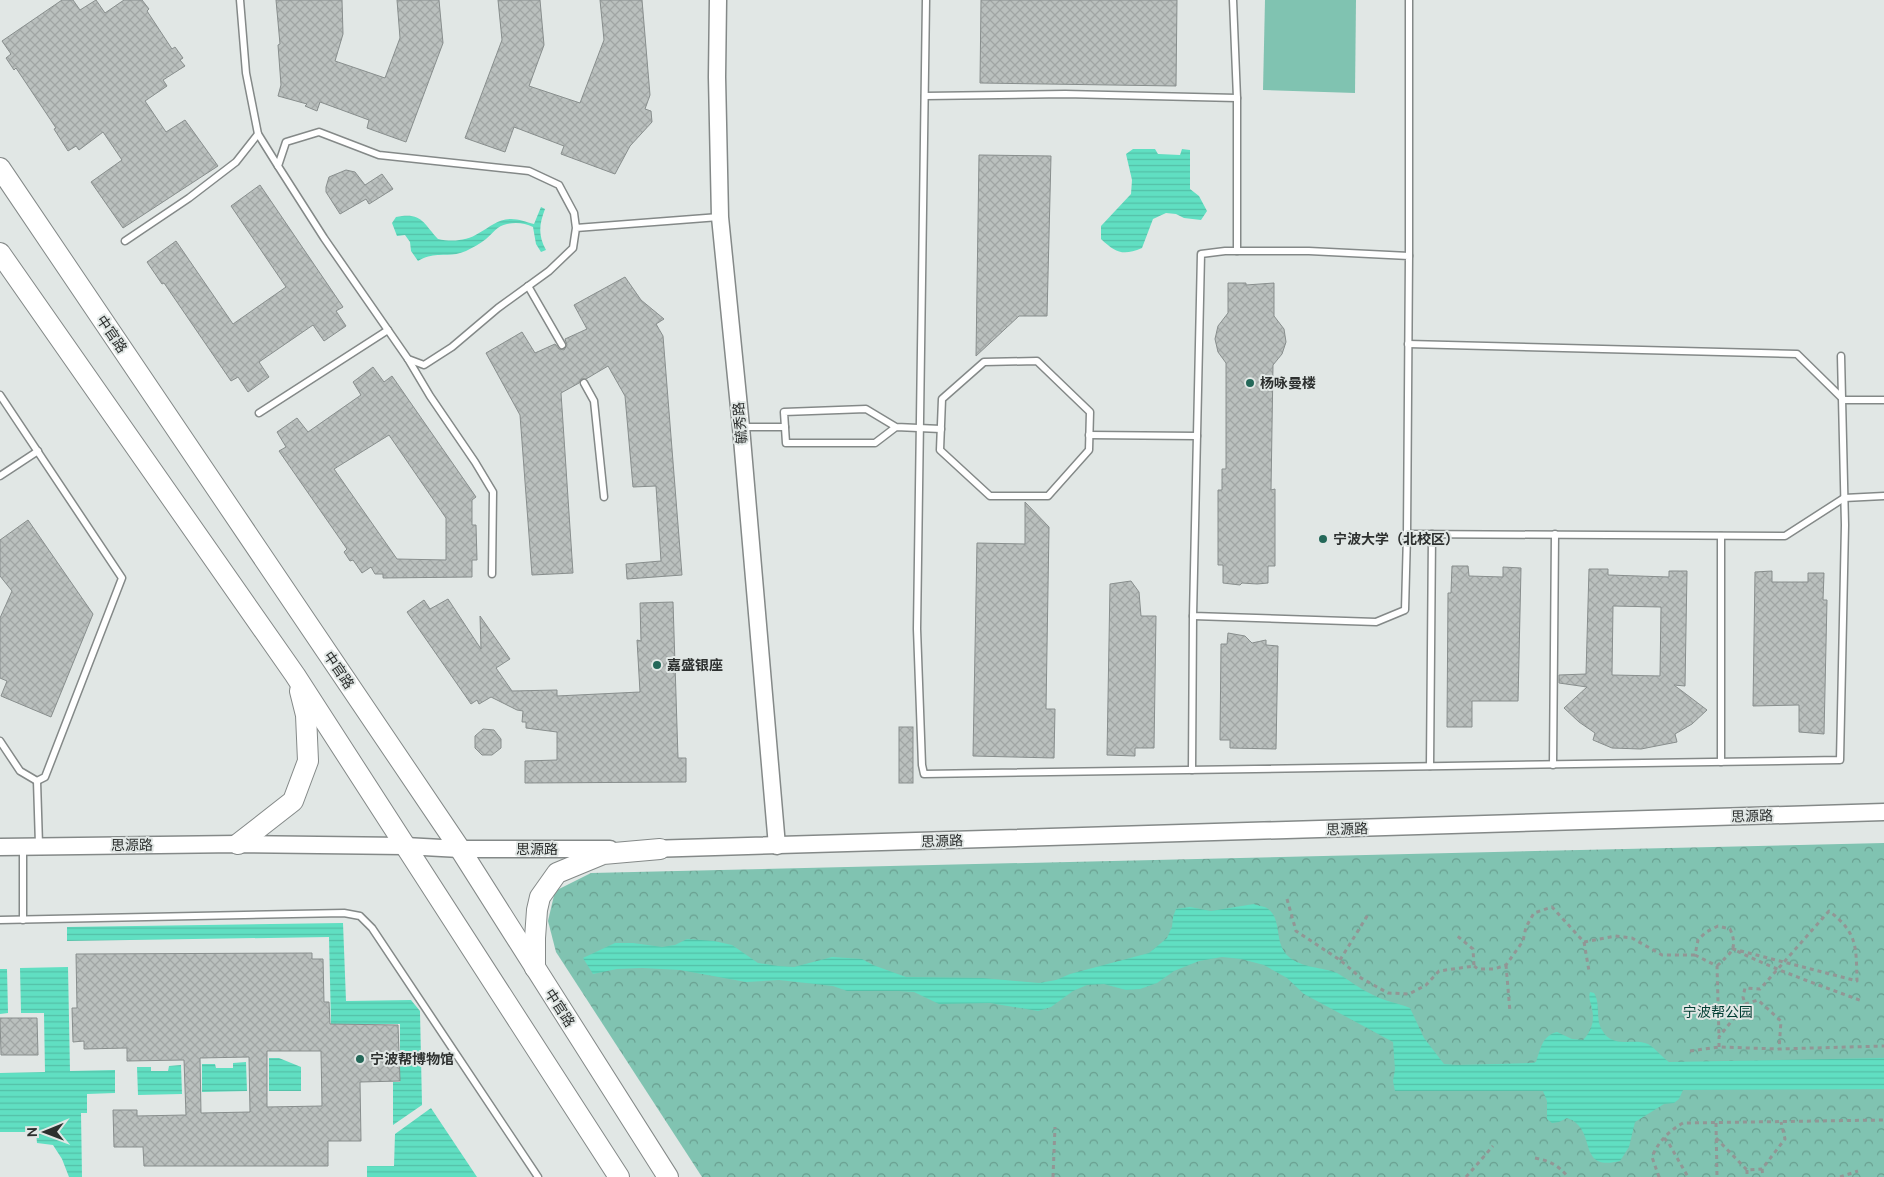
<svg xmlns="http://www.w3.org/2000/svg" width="1884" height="1177" viewBox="0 0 1884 1177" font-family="Ubuntu,'Noto Sans SC',sans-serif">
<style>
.forest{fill:url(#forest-crowns)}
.pitch{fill:#80c3b1}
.water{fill:url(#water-rules)}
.building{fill:url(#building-cross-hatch);stroke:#888e8d;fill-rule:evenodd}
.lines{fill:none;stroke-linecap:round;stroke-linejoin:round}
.service-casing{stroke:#848988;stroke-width:9}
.tertiary-casing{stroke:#848988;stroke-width:19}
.primary-casing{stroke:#848988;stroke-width:22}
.path{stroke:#929695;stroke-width:3;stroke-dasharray:4 4;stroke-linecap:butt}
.service{stroke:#fff;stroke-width:6}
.tertiary{stroke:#fff;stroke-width:16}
.primary{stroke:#fff;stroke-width:20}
.poi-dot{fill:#246859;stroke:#e1e7e5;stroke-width:2}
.labels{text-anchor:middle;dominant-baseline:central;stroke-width:4;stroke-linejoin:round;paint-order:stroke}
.street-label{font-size:14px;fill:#2d302f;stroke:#e1e7e5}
.poi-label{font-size:14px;font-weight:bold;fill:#2d302f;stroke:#e1e7e5;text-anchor:start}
.park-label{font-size:14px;fill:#003d32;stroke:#e1e7e5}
</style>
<defs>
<pattern id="forest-crowns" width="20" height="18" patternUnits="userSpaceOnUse" patternTransform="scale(1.25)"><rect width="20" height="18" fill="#80c3b1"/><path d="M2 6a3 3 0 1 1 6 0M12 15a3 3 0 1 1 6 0" fill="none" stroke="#699f90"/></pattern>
<pattern id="water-rules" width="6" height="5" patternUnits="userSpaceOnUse" patternTransform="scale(1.25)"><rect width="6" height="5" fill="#60dfc2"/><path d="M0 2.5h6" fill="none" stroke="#54c0a7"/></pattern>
<pattern id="building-cross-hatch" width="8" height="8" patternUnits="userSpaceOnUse" patternTransform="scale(1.25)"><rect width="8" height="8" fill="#bac0be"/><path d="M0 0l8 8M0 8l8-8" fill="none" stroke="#a0a5a4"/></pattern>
</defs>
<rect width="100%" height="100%" fill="#e1e7e5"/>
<polygon class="forest" points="1884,843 1884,1177 702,1177 556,952 548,921 555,891 591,873"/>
<polygon class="pitch" points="1265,0 1356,0 1355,93 1263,90"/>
<g class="water">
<path d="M1133 149H1155L1158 154 1180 155 1182 149 1190 150V189L1199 196 1207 211 1201 220 1184 218 1176 214 1166 213 1153 219 1142 248C1123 256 1116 253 1101 239V226L1131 194 1132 180 1126 154Z"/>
<path d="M541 207 545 209C539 225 538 235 546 250L541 252 536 244 533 227C525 223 516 222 507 224 497 226 493 233 486 239 480 244 472 248 466 251 448 259 436 250 418 261L411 251 410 242 405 235 397 236 392 223 396 217C422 212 423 223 438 239 452 242 467 241 479 233 490 227 498 219 511 219 519 219 526 222 534 224Z"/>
<path d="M1254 904C1258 906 1265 906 1268 909 1283 920 1273 943 1289 957 1302 968 1322 967 1337 973 1349 980 1360 989 1373 995 1384 1001 1398 1003 1410 1008L1424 1038 1444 1064 1457 1065 1532 1063 1536 1062C1541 1048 1542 1036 1557 1032L1572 1039 1583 1040C1591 1032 1595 1021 1592 1009 1591 1002 1588 999 1590 992L1594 993C1601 1004 1595 1019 1602 1030 1613 1050 1633 1037 1648 1044 1655 1048 1662 1057 1669 1062L1884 1058V1089L1683 1090 1679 1099 1674 1103 1664 1104 1635 1122 1629 1147 1620 1161C1575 1172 1599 1129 1567 1118L1559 1122 1552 1123 1547 1119V1101L1543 1091H1395L1393 1081 1395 1069 1393 1042 1304 994 1287 978 1264 965 1241 959 1222 957 1199 961 1174 971 1157 983 1140 989 1126 990 1104 984 1087 985 1073 991 1051 1007 1038 1011 990 1003 939 1004 914 992 899 991H847L833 986 779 980 746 982 680 970 642 968 617 969 593 974 583 958 615 943H633L662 947 675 945 687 939 714 941 732 945 758 963 778 966 794 967 832 957 862 959 873 965 906 977 983 978 1039 983 1056 980 1070 974 1149 953 1167 938 1172 927 1173 917 1176 909 1190 907 1211 911Z"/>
<polygon points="343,923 346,1001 411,1000 420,1011 422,1105 393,1125 393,1082 400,1082 400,1024 331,1024 329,937 67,941 67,927"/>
<polygon points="68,967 70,1071 115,1070 115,1093 87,1094 87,1113 81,1113 82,1177 69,1177 62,1159 53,1145 37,1143 36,1132 0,1132 0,1073 45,1072 44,1013 21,1013 20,968"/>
<polygon points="0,969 7,969 8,1013 0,1014"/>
<polygon points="269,1058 279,1058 301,1067 301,1091 269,1091"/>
<polygon points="246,1062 247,1091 202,1092 202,1064 215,1064 216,1068 233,1068 233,1063"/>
<polygon points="181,1065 182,1094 138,1095 137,1067 151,1067 151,1071 168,1071 169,1066"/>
<polygon points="431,1108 477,1177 367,1177 367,1166 394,1166 395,1134"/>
</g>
<g class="building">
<polygon points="62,0 73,0 80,10 96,0 105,13 124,0 142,0 149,9 147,11 172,49 175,47 183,58 180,60 185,66 163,80 167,86 145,101 166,132 185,120 218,166 123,228 91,182 122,160 103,132 79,150 76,146 68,151 54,129 56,128 16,68 14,70 6,58 11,54 2,41"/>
<polygon points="276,0 342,0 343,34 335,61 385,78 400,38 397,0 439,0 443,43 406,142 367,128 369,120 320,102 317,111 305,106 307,104 278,96 281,85 278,45 280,44"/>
<polygon points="498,0 540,0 544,45 529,86 580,103 604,40 600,0 642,0 650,95 645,109 651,111 652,122 630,146 615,174 561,154 564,146 514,127 505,152 465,138 502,40"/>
<polygon points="981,0 1177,0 1176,86 980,83"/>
<polygon points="979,155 1051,156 1047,316 1019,316 976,356"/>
<polygon points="346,170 355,172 365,185 382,174 393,189 369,204 366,199 340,214 326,192 326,187 329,177"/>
<polygon points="260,185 343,307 336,311 346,326 324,341 313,325 259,362 269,377 248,392 238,377 231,381 164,283 162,284 147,262 176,241 233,324 286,287 231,206"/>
<polygon points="625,277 641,300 664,319 656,324 663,336 682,575 627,579 626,564 661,561 656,486 633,487 625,396 608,366 586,379 581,379 579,383 561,393 573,573 532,575 520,415 486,353 522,332 535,353 555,344 559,349 564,350 567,345 565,339 587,329 574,305"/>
<polygon points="1228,283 1246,283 1246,285 1274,283 1274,316 1284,329 1286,342 1282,354 1273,365 1271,490 1275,489 1275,566 1268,566 1268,583 1257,584 1242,583 1240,585 1223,583 1223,565 1218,565 1218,490 1222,490 1222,469 1226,469 1226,363 1218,352 1215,339 1218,326 1228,313"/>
<path d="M373 367 384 382 392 376 476 497 472 500V525H476L477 560H472V577L383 578V574H375L371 567 362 573 353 560 350 561 344 552 347 549 279 451 286 447 277 432 297 418 308 432 361 395 353 382ZM389 435 446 518V560L397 559 334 469Z"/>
<polygon points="1025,502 1049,527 1046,709 1055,709 1054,758 973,756 977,543 1025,544"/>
<polygon points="28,520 93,614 51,717 1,696 7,681 0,678 0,618 12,591 0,576 0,540"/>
<polygon points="1452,566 1468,566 1469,576 1503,577 1503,567 1521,568 1518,701 1472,701 1472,727 1447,727 1448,593 1451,593"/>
<path d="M1589 569H1608V575L1669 577V571H1687L1685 686 1674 685 1707 710 1692 724 1675 734 1677 742 1641 749 1612 748 1593 740 1595 733 1579 722 1564 708 1587 687 1559 683V675L1586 674ZM1613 606 1661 607 1660 676 1612 675Z"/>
<polygon points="1772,571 1772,582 1808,582 1808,573 1824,573 1823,600 1827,600 1824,734 1799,732 1799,705 1753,706 1755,572"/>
<polygon points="1131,581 1139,592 1141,616 1156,616 1154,748 1135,748 1135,756 1107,755 1110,584"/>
<polygon points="448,599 481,649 480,616 510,659 496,668 512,691 557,690 557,696 640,692 637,640 641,641 640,603 673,602 678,758 686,758 686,782 525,783 525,761 557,760 557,732 526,728 526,722 522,722 523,711 517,710 491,697 479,704 477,700 471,704 407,612 424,600 430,609"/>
<polygon points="1228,633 1245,636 1252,643 1266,640 1266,645 1278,646 1276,749 1230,748 1230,740 1220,740 1221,644 1227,644"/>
<rect x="899" y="727" width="14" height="56"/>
<polygon points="483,729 494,730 501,739 501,748 492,755 482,755 475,748 475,736"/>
<path d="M312 953V959H323L324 1002H329L330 1024 398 1025 400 1081 360 1082 361 1141H328V1166H144L143 1147H114L113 1110H137V1116L186 1115 184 1060 127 1061V1048L84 1049V1041L73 1042 72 1008H77L76 954ZM267 1051H321L322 1106 267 1107ZM249 1057 250 1112 201 1113 200 1058Z"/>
<polygon points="0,1018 37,1018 38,1055 1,1055"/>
</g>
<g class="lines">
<defs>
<g id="service">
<polyline points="240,0 246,73 258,134 278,166"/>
<polyline points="926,0 917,629 922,765 924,774 1840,760 1845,525 1841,356"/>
<polyline points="1233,0 1237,98 1237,251"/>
<polyline points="1409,0 1409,256"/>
<polyline points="925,96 1065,94 1237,98"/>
<polyline points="576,228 574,213 559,185 529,171 379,155 319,132 286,142 278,166 324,238 408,359 424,365 452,347 498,308 549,271 573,248 576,228 719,217"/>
<polyline points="125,241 189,198 236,162 258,134"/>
<polygon points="1225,251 1309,251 1409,256 1407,534 1405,610 1376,622 1193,616 1201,254"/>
<polyline points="528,286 562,345"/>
<polyline points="1408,344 1797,354 1844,400 1884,400"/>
<polyline points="408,359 430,396 475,462 493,492 492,574"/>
<polygon points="1037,361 1090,412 1089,450 1048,496 990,496 940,450 942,399 984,362"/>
<polyline points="584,383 594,401 604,497"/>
<polyline points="0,395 122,578 45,777 37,781 20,771 0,741"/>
<polyline points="259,413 388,330"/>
<polyline points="741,427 785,427"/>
<polyline points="896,427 866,409 784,412 786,443 875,443 896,427 941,429"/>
<polyline points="1089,435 1197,436"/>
<polyline points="0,476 38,451"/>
<polyline points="1407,534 1785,536 1844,498 1884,496"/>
<polyline points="1721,536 1721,762"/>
<polyline points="1553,765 1555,534"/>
<polyline points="1430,766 1432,534"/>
<polyline points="1192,770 1193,616"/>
<polyline points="37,781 39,845"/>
<polyline points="23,847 23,920"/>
<polyline points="0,920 344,913 360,916 372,928 538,1177"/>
</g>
<g id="tertiary">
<polyline points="718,0 717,77 720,217 741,427 777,846"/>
<polyline points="0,847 238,844 405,846 460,849 610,849"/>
<polyline points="649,849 1884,812"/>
</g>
<g id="primary">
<polyline points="0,168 460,849 668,1177"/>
<polyline points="0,253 295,675 619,1177"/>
<polyline points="238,844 293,801 308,761 306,715 300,691"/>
<polyline points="535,968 535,938 537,910 540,897 557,873 603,854 660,849"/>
</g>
</defs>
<use href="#service" class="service-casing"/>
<use href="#tertiary" class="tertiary-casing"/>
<use href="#primary" class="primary-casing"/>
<g class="path">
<polyline points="1287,899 1296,931 1340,960 1361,978 1388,993 1409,994 1426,985 1439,971 1474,966 1473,949 1455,934"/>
<polyline points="1584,942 1589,971"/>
<polyline points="1340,960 1369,913"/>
<polyline points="1506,965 1510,1012"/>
<polyline points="1474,966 1478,969 1494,969 1506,965 1523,941 1526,927 1534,913 1552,907 1584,942 1615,936 1632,938 1662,955 1695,955"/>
<path d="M1717 966C1730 953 1739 949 1730 929L1718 926 1706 932 1698 940 1695 955 1717 966 1719 1037"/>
<polyline points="1745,1004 1758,1000 1781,1021 1779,1049"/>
<path d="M1719 1047V1037L1745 1004 1743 997 1745 988 1760 989 1784 962 1829 911C1858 933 1856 947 1857 981L1733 949C1775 970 1819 985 1862 1001"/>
<polyline points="1690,1051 1719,1047 1779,1049 1884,1046"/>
<polyline points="1716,1123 1717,1177"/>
<polyline points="1664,1138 1668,1142 1688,1177"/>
<polyline points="1716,1138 1747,1170 1762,1169 1785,1139 1781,1122"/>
<path d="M1535 1158C1550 1161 1558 1165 1568 1177"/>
<polyline points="1762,1169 1763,1177"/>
<polyline points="1747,1170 1747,1177"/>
<polyline points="1053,1177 1055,1127"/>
<polyline points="1466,1177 1493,1146"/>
<path d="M1659 1177 1652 1157C1658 1142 1669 1131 1683 1123L1884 1120"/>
<polyline points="1840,1177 1858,1171"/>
</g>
<use href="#service" class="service"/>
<use href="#tertiary" class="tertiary"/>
<use href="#primary" class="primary"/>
</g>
<g class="poi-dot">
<circle cx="1250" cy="383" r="5"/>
<circle cx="1323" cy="539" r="5"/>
<circle cx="657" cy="665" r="5"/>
<circle cx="360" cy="1059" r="5"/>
</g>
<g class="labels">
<g class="street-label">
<text transform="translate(112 334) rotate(56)">中官路</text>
<text transform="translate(740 423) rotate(-95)">毓秀路</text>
<text transform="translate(339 670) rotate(56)">中官路</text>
<text transform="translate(1752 816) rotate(-2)">思源路</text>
<text transform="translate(1347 829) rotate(-2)">思源路</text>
<text transform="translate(942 841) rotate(-2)">思源路</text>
<text transform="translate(132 845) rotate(-1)">思源路</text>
<text x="537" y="849">思源路</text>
<text transform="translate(560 1008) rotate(57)">中官路</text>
</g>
<g class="poi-label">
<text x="1260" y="383">杨咏曼楼</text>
<text x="1333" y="539">宁波大学（北校区）</text>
<text x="667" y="665">嘉盛银座</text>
<text x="370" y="1059">宁波帮博物馆</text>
</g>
<g class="park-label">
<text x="1718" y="1012">宁波帮公园</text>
</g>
</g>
<g transform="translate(45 1132) rotate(269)" stroke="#e1e7e5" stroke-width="4" paint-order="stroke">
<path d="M0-4L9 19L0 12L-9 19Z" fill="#2d302f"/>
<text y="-8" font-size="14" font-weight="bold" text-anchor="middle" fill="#2d302f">N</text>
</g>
</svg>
